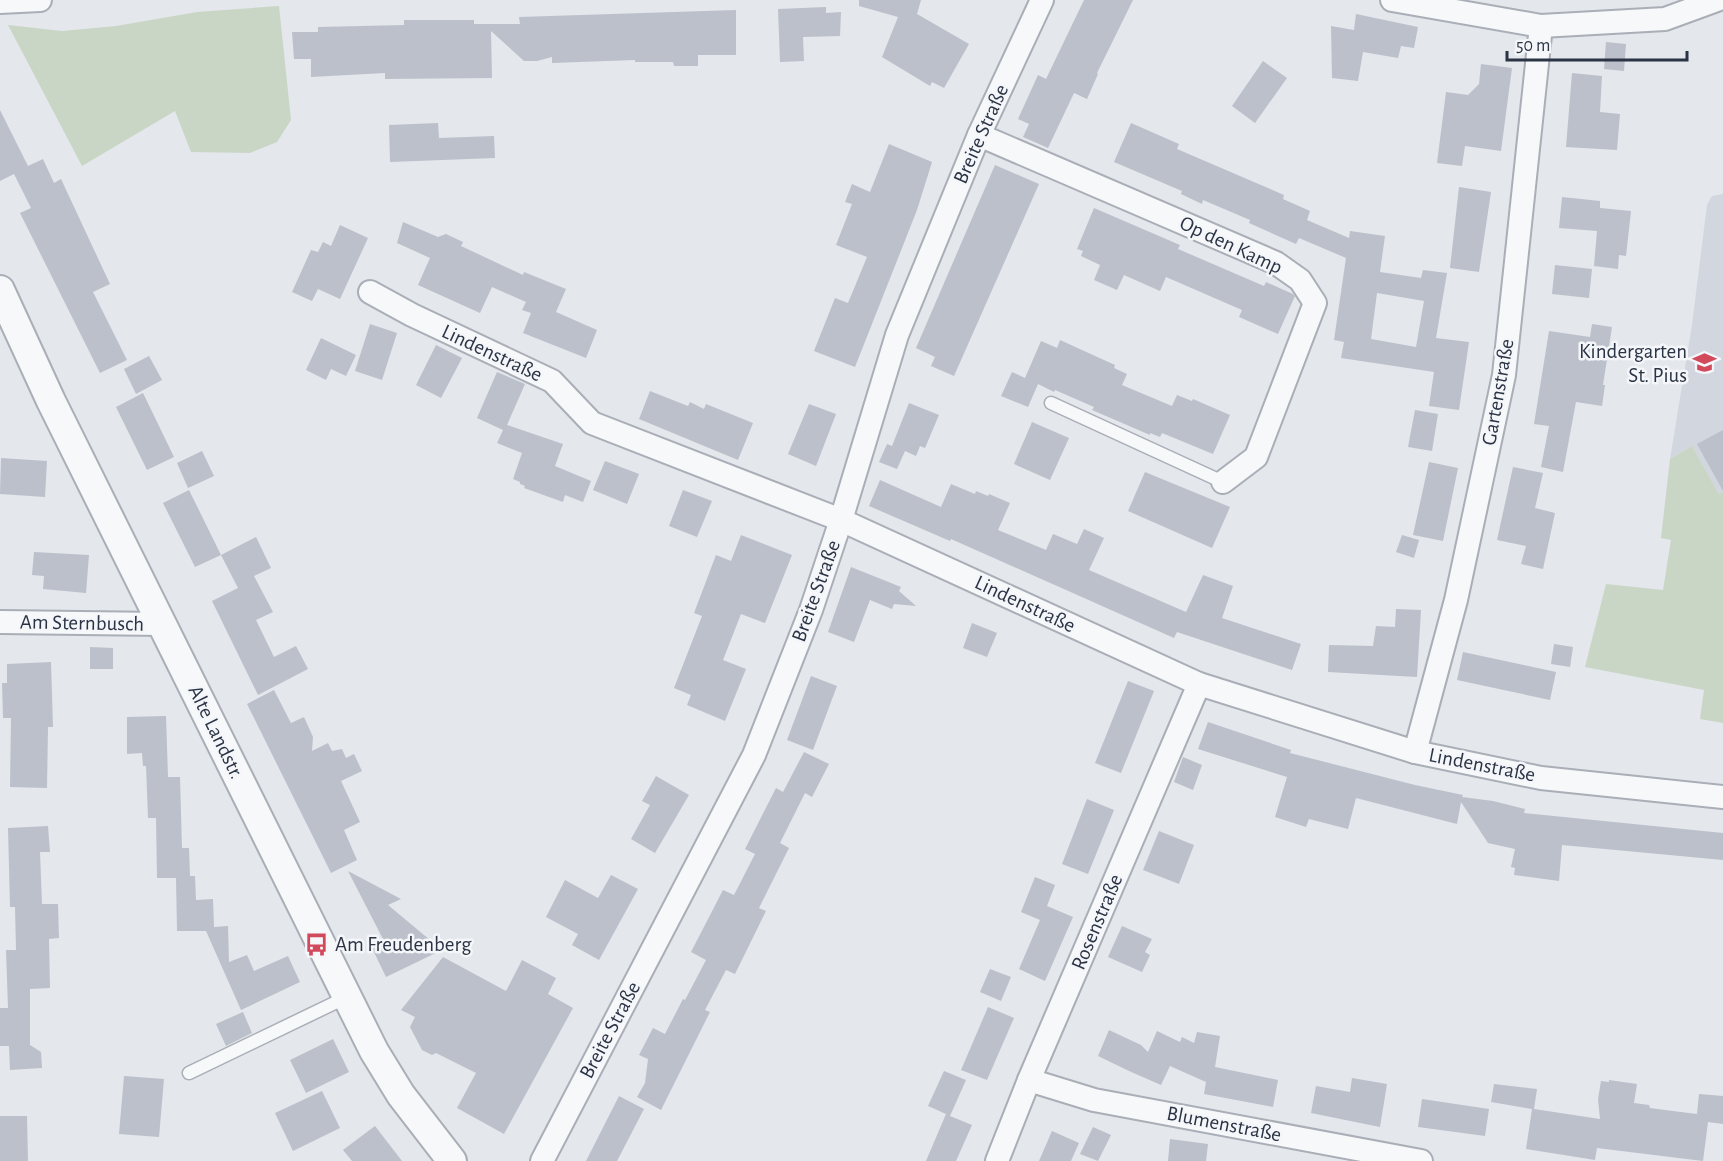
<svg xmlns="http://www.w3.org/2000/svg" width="1723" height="1161" viewBox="0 0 1723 1161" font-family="'Alegreya Sans',sans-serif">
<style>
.built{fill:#d2d6de}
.green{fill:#c9d6c5}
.building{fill:#bbc0ca;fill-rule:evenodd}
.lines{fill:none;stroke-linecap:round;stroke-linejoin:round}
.service-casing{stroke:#a9aeb7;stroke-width:15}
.minor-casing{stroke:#a9aeb7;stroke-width:26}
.tertiary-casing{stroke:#a9aeb7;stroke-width:32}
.service{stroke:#f7f8fa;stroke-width:12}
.minor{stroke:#f7f8fa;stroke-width:22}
.tertiary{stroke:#f7f8fa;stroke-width:28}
.labels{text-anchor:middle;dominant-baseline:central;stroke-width:5;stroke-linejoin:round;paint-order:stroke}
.street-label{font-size:21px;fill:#2b3445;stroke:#f4f6f9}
.poi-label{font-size:21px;fill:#2b3445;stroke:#f4f6f9;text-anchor:end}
</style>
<rect width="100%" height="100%" fill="#e4e7ec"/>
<polygon class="built" points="1723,194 1723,492 1719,494 1692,446 1670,459 1692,325 1707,205 1712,196"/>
<g class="green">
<polygon points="279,6 291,120 277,142 250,153 191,152 175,111 82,166 8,25 62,31 116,26 197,12"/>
<polygon points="1692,446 1719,494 1723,492 1723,723 1700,719 1704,690 1585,667 1606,584 1663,590 1671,540 1661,538 1670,459"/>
</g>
<g class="building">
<polygon points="859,0 921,0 917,14 969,44 944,88 932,82 930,86 882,57 898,17 859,6"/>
<polygon points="1084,0 1133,0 1097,73 1098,74 1087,99 1074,93 1048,148 1023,137 1029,124 1018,119 1038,75 1046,79"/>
<polygon points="826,7 826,13 841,12 840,36 803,37 804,61 780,62 778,9"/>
<polygon points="736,10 736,55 698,55 698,66 674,66 673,62 635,62 635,60 552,63 552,57 537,61 524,61 491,31 492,78 385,79 385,73 311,77 311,59 294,59 292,32 318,32 318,27 404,25 404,20 474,20 474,24 520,24 519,17"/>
<polygon points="1356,14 1418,27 1414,48 1401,46 1398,58 1363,52 1358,81 1332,78 1331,26 1354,30"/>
<polygon points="1606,42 1626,44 1624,71 1604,69"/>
<polygon points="1263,61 1287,78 1255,123 1232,106"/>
<polygon points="1481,64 1512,68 1501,151 1465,146 1462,166 1437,163 1446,92 1468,95 1479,84"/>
<polygon points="1572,73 1602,76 1600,112 1620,114 1617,150 1566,147"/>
<polygon points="0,110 28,166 43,159 54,183 61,179 110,284 93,292 127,360 100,373 20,213 31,208 14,174 0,181"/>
<polygon points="438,123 439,138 494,136 495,158 390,162 389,125"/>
<path d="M1131 123 1179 144 1177 149 1284 195 1283 199 1310 211 1307 220 1349 238 1350 231 1385 236 1380 272 1421 278 1423 270 1447 273 1436 338 1469 342 1459 410 1429 406 1434 372 1341 358 1344 342 1334 340 1346 258 1299 238 1296 244 1249 223 1250 220 1203 200 1202 204 1181 194 1182 191 1114 162ZM1377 293 1424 301 1416 347 1371 339Z"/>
<polygon points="889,144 932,162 917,210 855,367 814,351 835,298 848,303 867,257 836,245 852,204 845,202 852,184 870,192"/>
<polygon points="995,165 1039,184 954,376 931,366 935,357 916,348"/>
<polygon points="1459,187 1491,192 1479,272 1450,268"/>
<polygon points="1562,197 1600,201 1600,208 1631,211 1626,256 1619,255 1618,269 1594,266 1597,231 1559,228"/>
<polygon points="1094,208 1180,245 1178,249 1264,286 1266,282 1293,294 1295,296 1278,334 1239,317 1242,310 1166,277 1160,291 1124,275 1117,290 1094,280 1100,265 1081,256 1083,251 1077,249"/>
<polygon points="403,222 438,237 446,234 463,242 461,246 523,275 524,272 566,289 556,312 597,330 586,358 523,333 531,313 522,310 526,302 492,287 480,313 418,285 430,258 397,243"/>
<polygon points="340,225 368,238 340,299 318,289 312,301 292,292 311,250 318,252 323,242 331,246"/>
<polygon points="1555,265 1592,269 1589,298 1552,294"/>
<polygon points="370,324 397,333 382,380 355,371"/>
<polygon points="1592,324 1612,327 1603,385 1605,385 1602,406 1576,402 1563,472 1541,467 1549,426 1534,424 1549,331 1590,337"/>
<polygon points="321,338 356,355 346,376 331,369 326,380 306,370"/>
<polygon points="1060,340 1115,365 1114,368 1127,374 1122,385 1172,406 1177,395 1192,401 1193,399 1230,415 1213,454 1162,433 1160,437 1150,433 1150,435 1092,410 1094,407 1055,390 1054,392 1038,384 1028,407 1001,396 1012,372 1025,378 1041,341 1057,348"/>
<polygon points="436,345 462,358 441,398 416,385"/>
<polygon points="149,356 162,380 136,394 124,369"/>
<polygon points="497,372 525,384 507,425 563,444 555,466 591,481 583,502 565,495 563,502 524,488 525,486 520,484 520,482 513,479 522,453 497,443 503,430 477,418"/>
<polygon points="650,391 688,406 690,402 704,409 706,404 753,423 738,460 639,419"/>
<polygon points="143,393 174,457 147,470 116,407"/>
<polygon points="909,403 939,415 925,448 920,446 916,456 905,451 897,469 879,462 887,444 892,446"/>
<polygon points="809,404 836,414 816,466 788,454"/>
<polygon points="1415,410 1438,414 1432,451 1408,447"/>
<polygon points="1032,422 1069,438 1050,480 1014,464"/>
<polygon points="1723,430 1723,491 1697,444"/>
<polygon points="202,451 214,476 188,488 177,463"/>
<polygon points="1,458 47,461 45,497 0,494"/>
<polygon points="605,461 639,474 627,504 593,490"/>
<polygon points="1429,462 1458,468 1443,541 1413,535"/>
<polygon points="1513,467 1543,473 1535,508 1555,513 1543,569 1521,564 1526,546 1497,540"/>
<polygon points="1145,472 1230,507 1212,548 1128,511"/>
<polygon points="880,480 941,507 951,484 975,494 976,491 988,496 989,494 1010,503 998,530 1046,550 1053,534 1077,544 1084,529 1104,538 1089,570 1186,612 1203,575 1233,586 1222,618 1301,644 1292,670 1177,632 1174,638 951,539 950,541 869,506"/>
<polygon points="189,490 221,555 256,537 271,568 254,576 273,612 256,620 274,657 296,646 308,669 258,695 212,601 238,588 221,555 195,567 163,503"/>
<polygon points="683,490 712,501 697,537 669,526"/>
<polygon points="741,535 792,555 765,623 741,614 723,660 746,669 725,721 687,705 691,695 674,688 702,616 694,613 716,555 731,561"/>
<polygon points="1402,535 1419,540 1414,558 1396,552"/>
<polygon points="34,552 89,555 86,593 43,589 44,576 32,575"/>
<polygon points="851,567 901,587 899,591 916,606 894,604 892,609 870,600 854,642 828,632"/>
<polygon points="1396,609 1421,610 1417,677 1328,672 1329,645 1373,646 1376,626 1395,627"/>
<polygon points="972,623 997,633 987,657 963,648"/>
<polygon points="1554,644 1573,647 1570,667 1551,664"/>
<polygon points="90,647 113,648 113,669 90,669"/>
<polygon points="1463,652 1556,672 1550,700 1457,680"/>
<polygon points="51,662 53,727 48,727 47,788 10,787 11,718 3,718 2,683 7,683 7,664"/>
<polygon points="811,676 837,686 813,750 787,740"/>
<polygon points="1128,681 1154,691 1121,773 1095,763"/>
<polygon points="274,690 291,723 304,717 313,737 312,751 328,743 332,751 342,749 346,758 354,754 362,771 341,781 360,822 344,830 357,860 331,873 247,704"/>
<polygon points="166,716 168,777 180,777 182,848 189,848 190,876 195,876 196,900 213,899 214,927 228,926 229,962 247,955 254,971 288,956 300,982 241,1010 206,931 177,931 176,878 157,878 156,818 148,818 146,766 143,766 142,753 127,754 127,717"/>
<polygon points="1208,722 1291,750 1290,753 1415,785 1463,795 1462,797 1493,801 1525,809 1524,813 1723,833 1723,860 1562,845 1559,881 1514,875 1515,868 1511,867 1515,849 1488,843 1461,802 1457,824 1356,798 1348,829 1309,819 1306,827 1275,817 1287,777 1198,749"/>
<polygon points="804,752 829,764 812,797 805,793 780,843 789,848 759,908 766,911 735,974 726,970 705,1010 710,1012 661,1110 637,1097 645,1083 648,1059 639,1055 653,1028 665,1034 683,999 685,1000 706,960 691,952 723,890 734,895 755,854 745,849 776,788 783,792"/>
<polygon points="1183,757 1202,765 1193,790 1174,782"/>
<polygon points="656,776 689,795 655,853 631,839 650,805 642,801"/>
<polygon points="1087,799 1114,810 1088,874 1062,864"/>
<polygon points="48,826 50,852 40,852 42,904 58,904 59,938 49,939 50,988 30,989 30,1045 41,1052 42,1068 10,1070 9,1046 0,1046 0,1008 8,1008 6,950 16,950 15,907 10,907 8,828"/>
<polygon points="1159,831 1194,845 1179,884 1143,870"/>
<polygon points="348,871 401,899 388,905 442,950 386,977 372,948 384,941"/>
<polygon points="611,875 638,889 599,960 572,945 578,934 546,917 565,880 598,898"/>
<polygon points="1035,877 1055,885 1047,906 1073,917 1045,981 1019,969 1040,920 1021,912"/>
<polygon points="1122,926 1152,939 1145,952 1150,955 1142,972 1108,957"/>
<polygon points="443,957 506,991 522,960 556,978 548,994 573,1008 504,1134 457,1108 476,1073 436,1053 432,1055 422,1050 410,1027 415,1017 401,1010"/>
<polygon points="990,969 1011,977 1001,1001 980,992"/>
<polygon points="988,1007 1014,1018 987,1080 961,1070"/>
<polygon points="243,1012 252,1033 226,1046 216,1024"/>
<polygon points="1109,1030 1141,1045 1148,1052 1157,1031 1180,1042 1182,1037 1194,1043 1197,1032 1220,1036 1215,1067 1278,1080 1273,1107 1204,1094 1206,1082 1170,1066 1161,1085 1129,1071 1098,1056"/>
<polygon points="333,1039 349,1072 306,1093 290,1060"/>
<polygon points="944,1071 966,1080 950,1116 972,1125 956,1161 926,1161 946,1114 928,1106"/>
<polygon points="124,1076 164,1079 159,1137 119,1134"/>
<polygon points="1352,1078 1387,1084 1380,1127 1311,1113 1316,1086 1350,1092"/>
<polygon points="1609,1080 1637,1084 1634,1103 1649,1105 1650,1108 1673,1111 1697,1114 1699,1094 1723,1096 1723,1124 1708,1122 1703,1161 1597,1148 1595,1160 1526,1149 1532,1109 1491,1102 1494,1084 1537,1089 1534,1109 1600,1119 1598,1099 1601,1081 1609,1082"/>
<polygon points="322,1091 340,1128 293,1151 275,1113"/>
<polygon points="619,1096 644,1109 617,1161 586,1161"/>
<polygon points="1422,1099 1489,1109 1485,1136 1418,1127"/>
<polygon points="0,1116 27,1116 28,1161 0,1161"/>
<polygon points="375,1126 402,1161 352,1161 343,1150"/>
<polygon points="1093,1127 1111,1135 1098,1161 1080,1154"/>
<polygon points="1052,1131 1079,1143 1071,1161 1039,1161"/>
<polygon points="1170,1139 1208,1144 1206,1161 1168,1161"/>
</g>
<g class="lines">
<defs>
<g id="service">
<polyline points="1051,403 1223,482"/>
<polyline points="189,1073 347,997"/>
</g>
<g id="minor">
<polyline points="1392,0 1541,26 1665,19 1717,0"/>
<polyline points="0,2 40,0"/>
<polyline points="979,135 1276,263 1300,280 1315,303 1256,457 1223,482"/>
<polyline points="370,292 412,315 552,381 592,423 841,520 1199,684 1415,752 1541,778 1723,797"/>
<polyline points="0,622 163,624"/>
<polyline points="1415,752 1456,600 1504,375 1541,26"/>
<polyline points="1029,1080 1094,1100 1421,1161"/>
<polyline points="542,1161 754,755 811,610 841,520 897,335 979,135 1042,0"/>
<polyline points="997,1161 1029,1080 1199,684"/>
</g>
<polyline id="tertiary" points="0,290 51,401 374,1051 401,1095 452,1161"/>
</defs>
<use href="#service" class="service-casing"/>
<use href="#minor" class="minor-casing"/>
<use href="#tertiary" class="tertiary-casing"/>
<use href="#service" class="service"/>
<use href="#minor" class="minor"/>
<use href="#tertiary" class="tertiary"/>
</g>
<defs>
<symbol id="school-bare" viewBox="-9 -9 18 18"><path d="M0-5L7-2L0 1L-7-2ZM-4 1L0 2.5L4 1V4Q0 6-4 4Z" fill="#d1495b" stroke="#f4f6f9" stroke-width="2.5" paint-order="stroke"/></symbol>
<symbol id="bus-bare" viewBox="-9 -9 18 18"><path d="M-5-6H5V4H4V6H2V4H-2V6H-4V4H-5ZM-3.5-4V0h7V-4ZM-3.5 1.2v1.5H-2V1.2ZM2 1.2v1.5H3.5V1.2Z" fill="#d1495b" stroke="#f4f6f9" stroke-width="2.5" paint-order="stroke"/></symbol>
</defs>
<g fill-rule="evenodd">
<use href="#school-bare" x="1688" y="346" width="33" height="33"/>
<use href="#bus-bare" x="300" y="928" width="33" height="33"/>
</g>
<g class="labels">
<g class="street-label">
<text transform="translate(981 134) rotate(-66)">Breite Straße</text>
<text transform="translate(1231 245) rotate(25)">Op den Kamp</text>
<text transform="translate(492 353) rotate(25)">Lindenstraße</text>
<text transform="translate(1498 392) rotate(-80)">Gartenstraße</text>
<text transform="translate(816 591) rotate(-70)">Breite Straße</text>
<text transform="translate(1025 604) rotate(25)">Lindenstraße</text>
<text transform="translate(82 623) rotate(1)">Am Sternbusch</text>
<text transform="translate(216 732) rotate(64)">Alte Landstr.</text>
<text transform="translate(1482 765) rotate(11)">Lindenstraße</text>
<text transform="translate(1097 922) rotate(-67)">Rosenstraße</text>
<text transform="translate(610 1030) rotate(-62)">Breite Straße</text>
<text transform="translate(1224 1124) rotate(11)">Blumenstraße</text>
</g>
<g class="poi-label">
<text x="1687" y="351">Kindergarten<tspan x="1687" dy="24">St. Pius</tspan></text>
<text x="335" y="944" text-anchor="start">Am Freudenberg</text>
</g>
</g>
<path d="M1507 51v9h180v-9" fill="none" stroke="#2b3445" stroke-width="3"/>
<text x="1516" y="51" font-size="18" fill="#2b3445" stroke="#f4f6f9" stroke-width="4.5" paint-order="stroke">50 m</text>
</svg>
